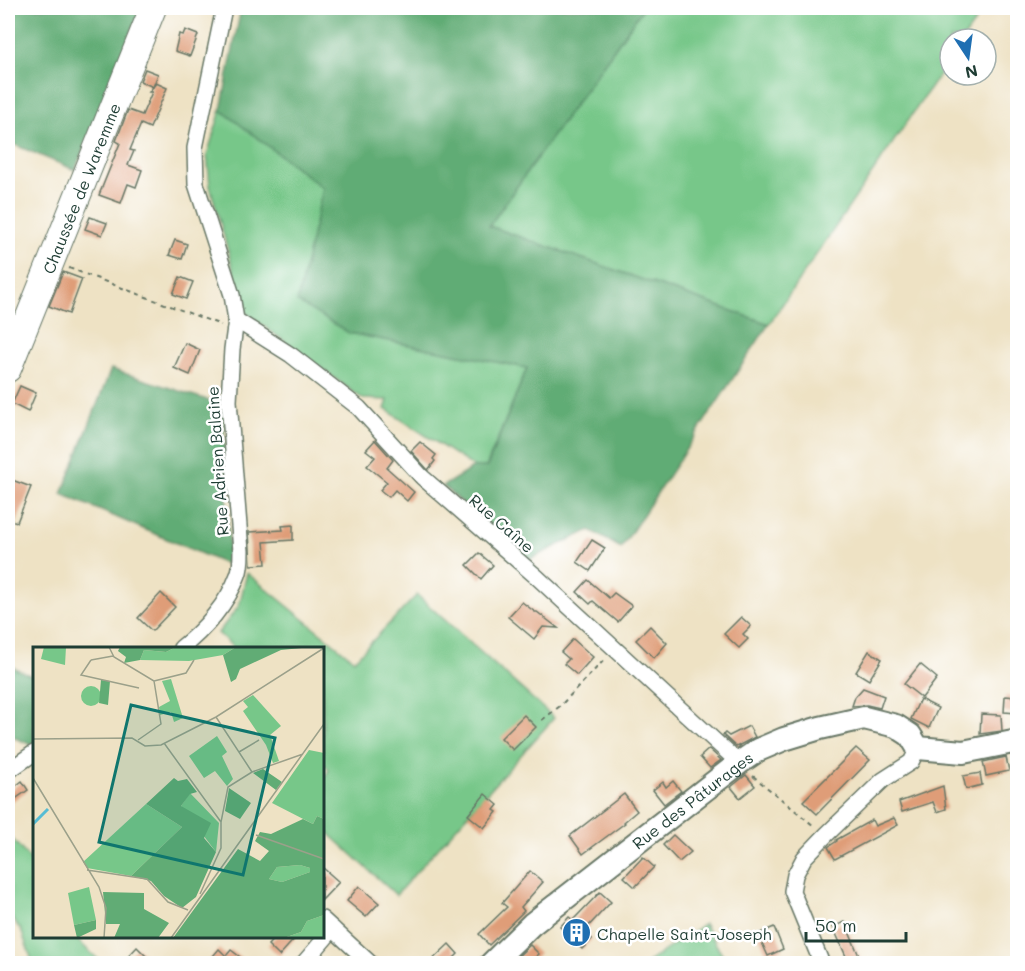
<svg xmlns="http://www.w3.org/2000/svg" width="1025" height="971" viewBox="0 0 1025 971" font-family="Mali,sans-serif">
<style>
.green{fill:#77c789;stroke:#4b825e;stroke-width:1.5}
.forest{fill:#61ac75;stroke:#407454;stroke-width:1.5}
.building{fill:#df9d78}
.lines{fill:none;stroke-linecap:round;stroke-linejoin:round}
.lane-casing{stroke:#677766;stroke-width:10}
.street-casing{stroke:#677766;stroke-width:18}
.secondary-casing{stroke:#677766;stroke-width:26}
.primary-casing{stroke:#677766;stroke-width:28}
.path{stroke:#677766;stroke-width:2;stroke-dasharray:4.5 4.5;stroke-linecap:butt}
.lane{stroke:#fff;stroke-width:8}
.street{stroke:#fff;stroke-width:15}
.secondary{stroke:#fff;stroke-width:22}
.primary{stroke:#fff;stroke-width:26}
.labels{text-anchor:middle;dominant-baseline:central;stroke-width:5;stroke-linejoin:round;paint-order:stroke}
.street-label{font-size:16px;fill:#1f3d34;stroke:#fff}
.poi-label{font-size:16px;fill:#1f3d34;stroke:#fff;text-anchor:start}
.inset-river{fill:none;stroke:#56bcd4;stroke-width:3}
.inset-road{fill:none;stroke:#9ba08a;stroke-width:1.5}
.view{fill:#0f766e;fill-opacity:0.15;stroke:#0f766e;stroke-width:3}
.inset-edge{fill:none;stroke:#1f3d34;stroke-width:3}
</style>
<rect width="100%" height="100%" fill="#fff"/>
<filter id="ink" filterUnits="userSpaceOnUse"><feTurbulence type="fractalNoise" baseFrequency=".0167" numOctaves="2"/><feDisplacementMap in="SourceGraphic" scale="12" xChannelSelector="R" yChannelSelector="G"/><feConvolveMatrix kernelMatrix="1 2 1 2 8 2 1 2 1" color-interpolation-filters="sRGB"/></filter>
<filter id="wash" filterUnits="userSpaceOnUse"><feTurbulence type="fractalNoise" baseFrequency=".008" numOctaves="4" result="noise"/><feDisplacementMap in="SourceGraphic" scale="24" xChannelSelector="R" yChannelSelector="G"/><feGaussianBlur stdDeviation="1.35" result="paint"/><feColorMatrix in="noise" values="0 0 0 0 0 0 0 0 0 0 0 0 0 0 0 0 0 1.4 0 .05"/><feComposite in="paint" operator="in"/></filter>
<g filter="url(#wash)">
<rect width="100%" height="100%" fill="#eee2c4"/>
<g class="green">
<polygon points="643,8 985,8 963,39 950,39 950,59 769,324 489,226"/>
<polygon points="221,110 323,188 349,333 527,368 486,467 474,467 385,409 388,400 363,399 245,312 210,186 207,155"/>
<polygon points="247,573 354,660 417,595 554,718 396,895 323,828 323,779 329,770 323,763 322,648 234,648 218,633 239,606"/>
<polygon points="8,834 34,864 34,936 74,937 102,963 33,963 21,930 8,913"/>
<polygon points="704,924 727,963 650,964 648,962"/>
</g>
<g class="forest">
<polygon points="8,8 141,8 75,170 8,142"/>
<polygon points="241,8 643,8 489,226 769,324 621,548 590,530 528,560 443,486 474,467 487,467 527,368 349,333 297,302 323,188 221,110"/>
<polygon points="111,369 223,405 230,566 62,494"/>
<polygon points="8,665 34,677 34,743 32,745 8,735"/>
</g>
<g id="blocks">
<g class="building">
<polygon points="185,30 198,35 190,56 175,51 179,34 183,35"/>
<polygon points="145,69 158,74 153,87 140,81"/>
<polygon points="156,83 167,88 150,128 141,124 130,150 134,151 128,165 142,170 136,187 128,184 121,203 99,195 120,143 116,141 128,110 142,115 152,92 149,92"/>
<polygon points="90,217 107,223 102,235 85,229"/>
<polygon points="175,240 187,244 182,259 169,255"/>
<polygon points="63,272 82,279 69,314 49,306"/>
<polygon points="180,277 193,282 186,299 173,294"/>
<polygon points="185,343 200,350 190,375 174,368"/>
<polygon points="20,386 36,393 28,412 12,404"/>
<polygon points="375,440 393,460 387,468 414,492 407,501 395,490 389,497 380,490 387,482 367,466 375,457 366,450"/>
<polygon points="420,442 436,455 433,459 435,461 428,470 411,451"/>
<polygon points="12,480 31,487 17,522 8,519 8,491"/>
<polygon points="293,525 293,540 264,542 266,564 251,565 249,532 283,530 282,526"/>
<polygon points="592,540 605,548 590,571 577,562"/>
<polygon points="479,553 493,565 481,579 467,565"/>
<polygon points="588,580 609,598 614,593 632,606 618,622 593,601 590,604 577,592"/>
<polygon points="161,593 175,607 152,631 138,618"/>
<polygon points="522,602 535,612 537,612 558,628 543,627 534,639 508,617"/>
<polygon points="741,617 751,626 743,634 748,639 739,648 724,634"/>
<polygon points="650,626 667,643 654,658 636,640"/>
<polygon points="573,639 593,657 577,675 564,664 569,659 561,652"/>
<polygon points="869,651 882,659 869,680 856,672"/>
<polygon points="920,664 937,678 922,698 904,684"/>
<polygon points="863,688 884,696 880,708 867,705 852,706 855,697"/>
<polygon points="1005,696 1017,697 1017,713 1004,712"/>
<polygon points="920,699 938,708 929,728 911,719"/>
<polygon points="981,714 1001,715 1002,731 980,734"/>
<polygon points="524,715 536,727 513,750 501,738"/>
<polygon points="749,726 755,737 736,747 723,735 725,733 729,736"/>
<polygon points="856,748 870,760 817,814 803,801"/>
<polygon points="709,749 721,760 710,768 700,757"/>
<polygon points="1006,757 1009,771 986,776 983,762"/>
<polygon points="980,773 982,785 966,789 963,776"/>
<polygon points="746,775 755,786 740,798 731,787"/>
<polygon points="22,781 28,790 8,804 8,792"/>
<polygon points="673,781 681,791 664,804 653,790 663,782 666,787"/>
<polygon points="943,786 946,809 937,812 933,802 902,812 899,802"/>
<polygon points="485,794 498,805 494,810 497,812 484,828 468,815"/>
<polygon points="624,794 637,811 624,822 625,823 583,854 570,836"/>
<polygon points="894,818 898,825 835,859 828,847 837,841 836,840 872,820 875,826"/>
<polygon points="673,835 691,852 679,862 663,845"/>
<polygon points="643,857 654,867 635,887 624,877"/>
<polygon points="322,867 339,882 322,900"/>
<polygon points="530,871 543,882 521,907 524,911 489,945 479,934 507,907 502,903"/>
<polygon points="359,886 379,903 366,917 347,901"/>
<polygon points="600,892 611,902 584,931 592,939 582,949 560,927 569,917 573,920"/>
<polygon points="845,922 862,963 849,963 833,927"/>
<polygon points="774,927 783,949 768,956 758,934"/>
<polygon points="276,936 297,936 279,956 268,945"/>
<polygon points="449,944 458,954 449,963 429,963"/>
<polygon points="530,945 539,954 529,963 511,963"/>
<polygon points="137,947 148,958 143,963 122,963"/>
<polygon points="219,949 226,956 231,950 248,963 207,963"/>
</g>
</g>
</g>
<g filter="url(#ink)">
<use href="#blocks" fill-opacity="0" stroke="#677766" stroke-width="1.5"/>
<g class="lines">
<defs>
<polyline id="lane" points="8,316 22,321"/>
<g id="street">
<polyline points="236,320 291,355 359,408 422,477 538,578 739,763"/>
<path d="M181 648C204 630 228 603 238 575 241 568 241 559 241 551L229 401 232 349 236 320 232 295 196 184 195 148 224 8"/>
<polyline points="8,771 34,753"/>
<polyline points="322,919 371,964"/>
<polyline points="303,964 333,929"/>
<polyline points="822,964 792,891 795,875 804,858 826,835 883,780 911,762 918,748"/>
</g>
<g id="secondary">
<path id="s1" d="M491 964 532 924 739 763 758 750 784 739 820 728 864 718 896 726 910 735 918 748 963 752 1018 741"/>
</g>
<g id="primary">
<path id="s2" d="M8 369 153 8"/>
</g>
</defs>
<use href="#lane" class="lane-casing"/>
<use href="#street" class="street-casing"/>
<use href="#secondary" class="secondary-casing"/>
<use href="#primary" class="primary-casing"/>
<g class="path">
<polyline points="69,268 221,325"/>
<polyline points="542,720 560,706 606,658"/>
<polyline points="753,776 814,826"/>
</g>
<use href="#lane" class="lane"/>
<use href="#street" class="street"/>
<use href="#secondary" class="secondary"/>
<use href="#primary" class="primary"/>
</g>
</g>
<defs>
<symbol id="building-disc" viewBox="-11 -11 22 22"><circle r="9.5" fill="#1f6fb2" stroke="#fff"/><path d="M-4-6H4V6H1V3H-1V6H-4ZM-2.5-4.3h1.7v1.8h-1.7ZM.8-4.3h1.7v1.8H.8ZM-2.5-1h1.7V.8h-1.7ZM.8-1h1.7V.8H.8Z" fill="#fff"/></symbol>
</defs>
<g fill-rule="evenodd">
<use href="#building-disc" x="560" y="916" width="33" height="33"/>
</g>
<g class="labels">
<g class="street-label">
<text stroke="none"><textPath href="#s2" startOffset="195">Chaussée de Waremme</textPath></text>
<text transform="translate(217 461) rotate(-94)">Rue Adrien Balaine</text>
<text transform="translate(502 523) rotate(41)">Rue Caîne</text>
<text stroke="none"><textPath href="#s1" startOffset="260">Rue des Pâturages</textPath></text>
</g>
<g class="poi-label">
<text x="597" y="933">Chapelle Saint-Joseph</text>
</g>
</g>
<g transform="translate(33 647)">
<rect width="291" height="291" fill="#eee2c4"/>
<path d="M11 0H33L32 18 8 12ZM143 0H203L190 8 156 14 107 13 111 3 133 5ZM138 32 150 71 141 75 138 65 127 68 126 60 137 54 129 34ZM48 49a10 10 0 1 1 20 0a10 10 0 1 1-20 0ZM220 48 248 79 237 88 246 114 240 116 233 98 210 64 215 60 210 54ZM184 89 194 105 189 109 200 132 194 139 182 124 171 131 156 109ZM276 103 291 106V172L284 169 280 177 239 156ZM157 146 186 176 183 205 148 159ZM113 157 149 180 98 229 54 221 50 215ZM267 218 277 221V225L249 235 236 232 244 220ZM56 240 63 273 41 278 35 246ZM291 268V291H251L268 285 274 274Z" fill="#77c789"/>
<path d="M87 0H143L133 5 111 3 107 13 91 16 93 10 85 4ZM203 0H279L248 3 207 22 203 32 198 35 190 8ZM68 33 77 34 75 58 66 56ZM230 122 249 135 243 143 220 126ZM141 131 145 134 154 132 164 145 157 147 148 159 178 176 171 191 183 205 163 250 149 261 131 249 118 234 98 229 149 180 113 157ZM196 141 218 156 207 172 192 164ZM284 169 291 172V268L274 274 268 285 251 291H140L205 202 227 214 236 204 222 194 227 185 238 187 270 172 280 177ZM267 218 277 221V225L249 235 236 232 244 220ZM70 245 111 246V262L136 276 125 291H81L87 277H73ZM63 273V282L44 291 41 278Z" fill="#61ac75" fill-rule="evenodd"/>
<path class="inset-river" d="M0 177 15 162"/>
<path class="inset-road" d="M76 0 81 10 121 34 128 77 105 93M58 13 48 28 106 41M58 13 80 9M121 34 153 26 161 13M183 70 219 125M0 92 99 91 112 99 128 98 183 70 291 1M131 96 188 175M206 105 226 93M0 131 66 240 73 261 71 291M223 188 291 212M54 223 114 232 135 255 155 263M167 247 188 201V175L195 140 219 125 270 107M138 291 291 77"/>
<path class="view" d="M98 58 242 91 210 228 66 195Z"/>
<rect width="291" height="291" class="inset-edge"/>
</g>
<rect width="1025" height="971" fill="none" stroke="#fff" stroke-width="30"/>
<g transform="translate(968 57) rotate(167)"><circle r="28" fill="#ffffff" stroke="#a5b1ae" stroke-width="1.5"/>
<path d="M0-4.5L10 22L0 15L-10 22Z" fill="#1f6fb2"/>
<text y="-9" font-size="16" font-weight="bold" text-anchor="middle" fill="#1f3d34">N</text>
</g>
<path d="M806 932v9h100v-9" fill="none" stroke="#1f3d34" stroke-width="3"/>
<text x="815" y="932" font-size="18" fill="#1f3d34" stroke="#ffffff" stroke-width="4.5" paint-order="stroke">50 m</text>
</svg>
